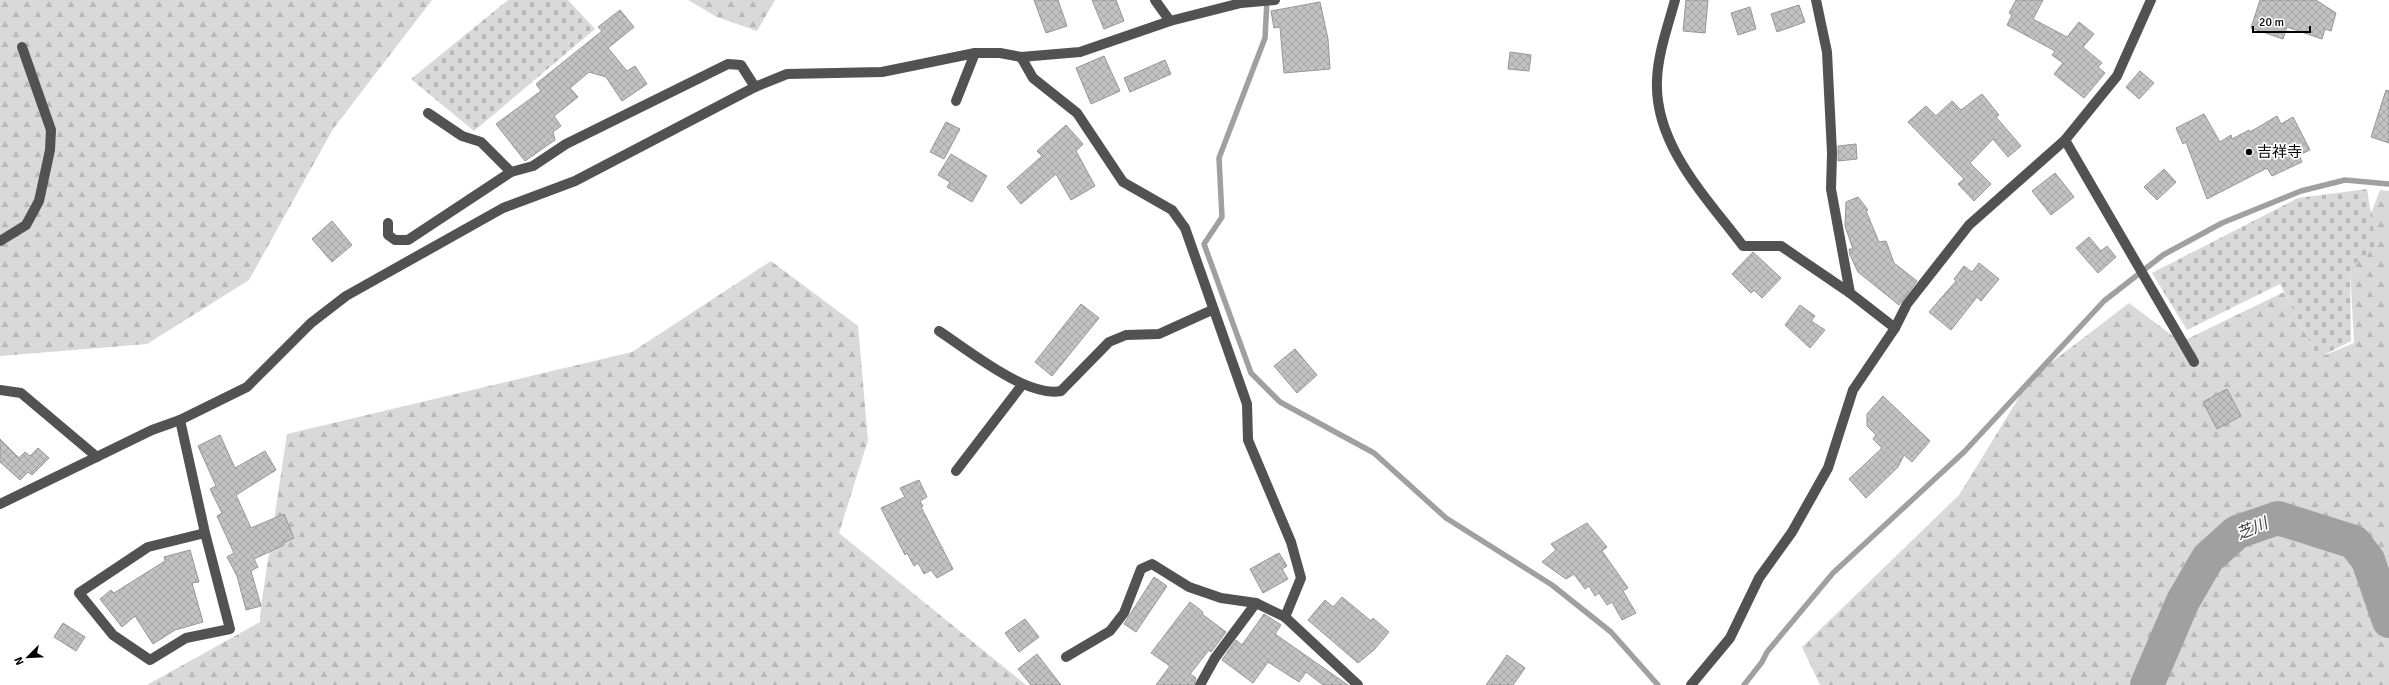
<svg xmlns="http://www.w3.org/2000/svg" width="2389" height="685" viewBox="0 0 2389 685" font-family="Signika,'Noto Sans JP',sans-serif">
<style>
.forest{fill:url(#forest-firs)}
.cemetery{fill:url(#cemetery-stones)}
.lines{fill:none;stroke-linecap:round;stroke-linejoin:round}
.stream{stroke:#a0a0a0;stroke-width:5.5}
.river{stroke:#a0a0a0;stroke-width:34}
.building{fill:url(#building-cross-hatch);stroke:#969696}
.minor{stroke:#525252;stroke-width:10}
.poi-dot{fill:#000;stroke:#fff;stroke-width:1.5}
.labels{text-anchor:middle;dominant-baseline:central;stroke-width:3.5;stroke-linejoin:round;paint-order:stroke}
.poi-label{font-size:15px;fill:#000;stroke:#fff;text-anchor:start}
.water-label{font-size:16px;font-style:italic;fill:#414141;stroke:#fff}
</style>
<defs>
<pattern id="forest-firs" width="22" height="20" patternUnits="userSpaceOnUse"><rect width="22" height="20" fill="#d9d9d9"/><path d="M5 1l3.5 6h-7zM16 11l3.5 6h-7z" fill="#b8b8b8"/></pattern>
<pattern id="cemetery-stones" width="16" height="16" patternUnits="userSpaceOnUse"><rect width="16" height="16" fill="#d9d9d9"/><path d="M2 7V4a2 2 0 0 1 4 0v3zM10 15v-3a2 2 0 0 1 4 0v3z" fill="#b8b8b8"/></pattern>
<pattern id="building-cross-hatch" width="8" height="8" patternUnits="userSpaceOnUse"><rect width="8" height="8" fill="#c2c2c2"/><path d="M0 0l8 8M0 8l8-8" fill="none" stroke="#a5a5a5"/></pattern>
</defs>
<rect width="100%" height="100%" fill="#fff"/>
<g class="forest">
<polygon points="0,0 432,0 333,129 249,280 147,344 0,356"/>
<polygon points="688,0 775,0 757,31 717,17"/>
<polygon points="2380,190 2389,191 2389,685 1820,685 1802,647 1959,495 2031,378 2129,303 2181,342 2284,292 2318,358 2354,343 2350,268"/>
<polygon points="771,261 858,326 868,440 839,533 1026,685 147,685 260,622 261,606 287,434 632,352"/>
</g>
<g class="cemetery">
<polygon points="508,0 568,0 595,29 474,131 411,79"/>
<polygon points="2367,189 2376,246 2350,268 2351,341 2318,358 2280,284 2187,330 2152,273 2298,198"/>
</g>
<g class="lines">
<g class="stream">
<polyline points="1267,0 1265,38 1219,158 1222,217 1204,244 1251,373 1280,402 1374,453 1446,518 1552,585 1611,632 1658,685"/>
<polyline points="1744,685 1762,662 1767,652 1833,573 1964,452 2104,301 2163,255 2222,223 2301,191 2345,180 2389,184"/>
</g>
<polyline class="river" points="2147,685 2183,601 2208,558 2237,532 2278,518 2354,542 2368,560 2389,621"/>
</g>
<g class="building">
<polygon points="1034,0 1058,0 1067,26 1046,33"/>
<polygon points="1092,0 1116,0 1124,21 1104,29"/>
<polygon points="1686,0 1708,0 1705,33 1683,31"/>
<polygon points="2016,0 2043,0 2033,19 2067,37 2079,22 2094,34 2083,47 2102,63 2098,67 2105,73 2084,98 2054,74 2063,63 2052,55 2055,51 2007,25 2012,15 2009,13"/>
<polygon points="2260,0 2316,0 2336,13 2331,31 2325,29 2322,39 2287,27 2283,39 2251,28"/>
<polygon points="1320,2 1328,39 1330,69 1284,73 1280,27 1274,28 1271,11"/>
<polygon points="1799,5 1805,22 1777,32 1771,14"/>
<polygon points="1750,7 1756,29 1738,35 1731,13"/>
<polygon points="620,10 634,27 608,48 627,71 635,66 647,84 622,101 606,77 589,72 570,88 578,97 554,116 561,126 553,132 555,140 525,161 496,124 541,91 536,84 602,31 598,27"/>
<polygon points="1510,52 1531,55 1529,71 1508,69"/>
<polygon points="1104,56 1120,91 1091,104 1076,68"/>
<polygon points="1165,60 1171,74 1130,92 1124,78"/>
<polygon points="2140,71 2154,83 2139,99 2126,87"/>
<polygon points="2386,90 2389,91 2389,143 2371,137"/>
<polygon points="1982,94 1999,115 1996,117 2021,146 2008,157 1993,139 1970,163 1991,184 1974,201 1958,184 1964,179 1908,122 1926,106 1936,116 1952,101 1961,110"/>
<polygon points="2204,114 2220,142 2231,135 2232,139 2249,130 2250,132 2277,116 2281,124 2293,117 2310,150 2299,155 2302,162 2272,176 2267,168 2207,199 2186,142 2183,144 2176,128"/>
<polygon points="946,122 960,129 944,159 930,152"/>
<polygon points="1066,125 1083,144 1076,151 1095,186 1071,200 1056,174 1021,204 1007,187 1042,156 1037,151"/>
<polygon points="1856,144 1857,159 1838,161 1838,146"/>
<polygon points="951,154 987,176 972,202 947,187 950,182 938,175"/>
<polygon points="2164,169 2176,182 2157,200 2144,187"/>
<polygon points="2055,173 2074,197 2051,215 2032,191"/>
<polygon points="1858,197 1868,210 1866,211 1879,242 1886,241 1894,263 1917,281 1899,305 1858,272 1850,255 1849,249 1853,249 1845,226 1846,202"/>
<polygon points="332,221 352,245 332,262 312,239"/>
<polygon points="2089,237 2101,251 2107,246 2116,257 2098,273 2076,248"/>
<polygon points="1753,252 1781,278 1762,298 1754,290 1751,293 1732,274"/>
<polygon points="1979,263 1999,279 1981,301 1977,297 1951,330 1929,312 1956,281 1954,279 1964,266 1972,272"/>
<polygon points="1081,304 1099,318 1052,376 1035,362"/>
<polygon points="1800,305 1815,316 1811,321 1825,330 1810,348 1785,325"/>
<polygon points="1295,349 1317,375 1297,393 1274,366"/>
<polygon points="2227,389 2241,416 2217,429 2203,402"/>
<polygon points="1883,396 1930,441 1912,462 1904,455 1898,467 1866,498 1849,479 1882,448 1873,439 1876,435 1867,426 1867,414"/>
<polygon points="220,435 235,468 265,451 276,470 236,495 251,528 284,514 294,538 283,543 284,545 254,559 258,567 251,571 261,606 246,610 237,576 227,557 234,553 217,516 222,513 210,489 216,486 198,446"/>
<polygon points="0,439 19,458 25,452 30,456 38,448 49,458 32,475 28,472 20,480 0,462"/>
<polygon points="919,480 927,497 920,501 923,506 921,507 953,569 937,578 931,570 924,574 918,563 914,566 907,553 905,555 881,508 905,497 900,488"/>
<polygon points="1587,523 1607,547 1602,551 1628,588 1623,591 1636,613 1622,620 1612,602 1607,605 1599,593 1595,596 1589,586 1585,589 1574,574 1566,579 1542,562 1556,550 1551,544"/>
<polygon points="190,550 199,582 192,583 203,622 175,630 153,644 135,616 122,627 100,599 111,590 114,593 165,561 164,557"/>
<polygon points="1279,553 1287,566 1282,569 1288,579 1263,593 1250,569"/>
<polygon points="1154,577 1167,586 1136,632 1124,624"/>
<polygon points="1342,597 1371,621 1373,618 1389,632 1374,650 1358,663 1308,620 1325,600 1333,607"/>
<polygon points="1190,602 1203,612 1202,614 1226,632 1211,652 1209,650 1190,674 1196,678 1194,685 1156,685 1170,666 1151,653"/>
<polygon points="1264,614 1281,625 1275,634 1348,685 1323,685 1306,672 1299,682 1268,662 1253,683 1222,660 1236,640 1242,645"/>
<polygon points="1025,619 1039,637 1019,652 1005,633"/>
<polygon points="63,623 85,637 76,651 54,637"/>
<polygon points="1037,654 1061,685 1031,685 1018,669"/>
<polygon points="1507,655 1525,668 1513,685 1486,685"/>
</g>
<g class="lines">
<g class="minor">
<polyline points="1155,0 1170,21"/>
<path d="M1675 0C1668 26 1658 53 1657 80 1654 145 1707 198 1743 246H1781L1850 293 1895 328"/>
<polyline points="1816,0 1827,52 1832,153 1831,189 1850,293"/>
<polyline points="1021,57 1033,78 1077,113 1123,182 1172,210 1185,228 1247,404 1248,440 1291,542 1301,578 1285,617 1358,685"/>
<polyline points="956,101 975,53"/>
<polyline points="428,113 462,136 481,142 511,172"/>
<polyline points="2065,140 2194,362"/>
<polyline points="388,223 388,235 395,240 408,240 511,172 533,166 566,144 728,64 741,65 755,87"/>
<polyline points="0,241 26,225 39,201 50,150 51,130 22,47"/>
<path d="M939 331C968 350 1027 398 1061 391L1109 342 1126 335 1159 334 1212 310"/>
<polyline points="0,390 21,393 97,457"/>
<polyline points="180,420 205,533 230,629 186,638 150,660 113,635 79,593 148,547 205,533"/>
<polyline points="956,471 1022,385"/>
<polyline points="0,504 152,430 180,420 247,387 311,323 346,296 503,208 575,181 755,87 787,74 882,72 975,53 1000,53 1021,57 1080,52 1170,21 1241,3 1275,0"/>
<polyline points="1066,657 1110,631 1124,613 1141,569 1152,564 1189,587 1221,598 1256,603 1285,617"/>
<polyline points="1200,685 1215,658 1256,603"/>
<polyline points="1691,685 1730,638 1759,578 1792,532 1828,468 1853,390 1895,328 1907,304 1969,225 2065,140 2117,76 2151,0"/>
</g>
</g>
<circle class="poi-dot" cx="2249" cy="152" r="4"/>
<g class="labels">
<g class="poi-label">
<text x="2257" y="152">吉祥寺</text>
</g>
<g class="water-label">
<text transform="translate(2252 529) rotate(-23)">芝川</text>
</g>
</g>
<g transform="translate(28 657) rotate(246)" stroke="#ffffff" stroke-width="3" paint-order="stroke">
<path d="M0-3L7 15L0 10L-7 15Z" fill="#000000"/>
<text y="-6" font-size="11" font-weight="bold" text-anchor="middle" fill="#000000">N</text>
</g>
<path d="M2253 26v6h57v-6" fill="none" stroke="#000000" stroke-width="2"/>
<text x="2259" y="26" font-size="12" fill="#000000" stroke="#ffffff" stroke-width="3" paint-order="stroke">20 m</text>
</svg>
